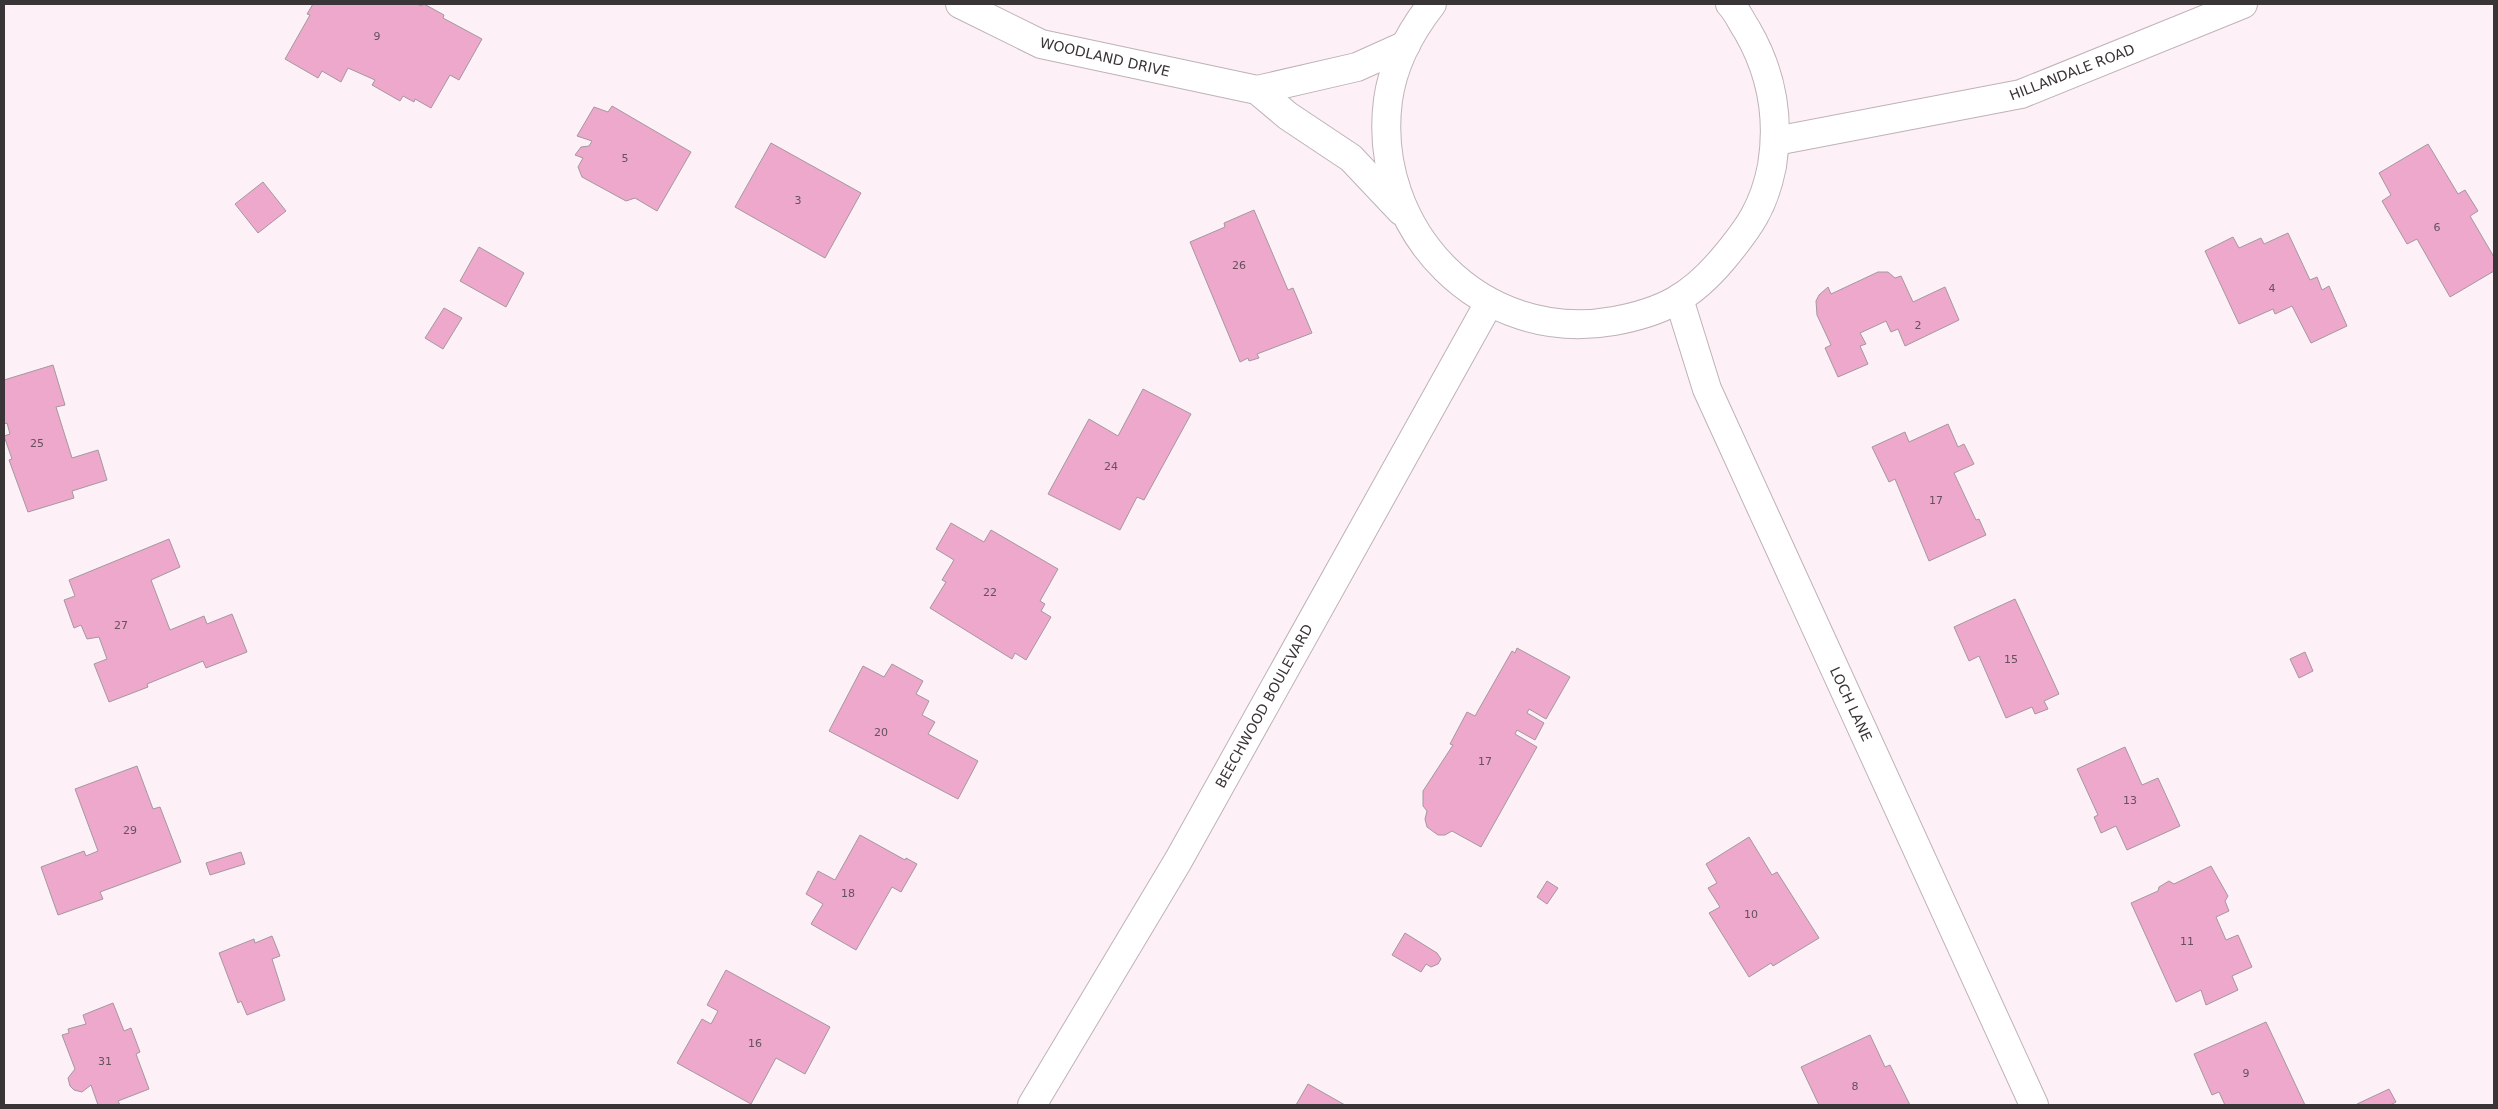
<svg xmlns="http://www.w3.org/2000/svg" width="2498" height="1109" viewBox="0 0 2498 1109" font-family="'DejaVu Sans',sans-serif">
<style>
.building{fill:#eda8cc;stroke:#a4989e}
.lines{fill:none;stroke-linecap:round;stroke-linejoin:round}
.minor-casing{stroke:#beb2b8;stroke-width:30}
.minor{stroke:#fff;stroke-width:28}
.labels{text-anchor:middle;dominant-baseline:central;stroke-width:4;stroke-linejoin:round;paint-order:stroke}
.number-label{font-size:11px;fill:#66515c}
.street-label{font-size:14px;fill:#393436;stroke:#fff}
</style>
<rect width="100%" height="100%" fill="#fdf0f6"/>
<g class="building">
<polygon points="313,4 417,4 421,6 424,4 444,15 443,18 482,39 459,80 450,75 431,108 415,99 414,102 403,96 400,101 372,85 375,80 348,68 341,82 322,71 318,78 285,59 310,15 307,14"/>
<polygon points="612,106 691,152 657,211 635,198 626,201 582,177 578,167 583,158 575,155 581,147 589,146 592,141 577,136 594,107 608,112"/>
<polygon points="771,143 861,193 825,258 735,207"/>
<polygon points="2428,144 2458,194 2465,190 2478,211 2470,216 2494,257 2494,271 2450,297 2417,239 2407,244 2382,201 2391,195 2379,173"/>
<polygon points="263,182 286,211 258,233 235,204"/>
<polygon points="1254,210 1288,290 1293,288 1312,333 1257,354 1259,358 1249,361 1248,358 1240,362 1190,242 1225,227 1224,223"/>
<polygon points="2288,233 2310,280 2317,277 2322,290 2329,286 2347,326 2311,343 2292,306 2275,314 2273,309 2239,324 2205,251 2233,237 2239,248 2261,238 2264,244"/>
<polygon points="479,247 524,273 506,307 460,281"/>
<polygon points="1878,272 1888,272 1895,278 1901,276 1913,302 1945,287 1959,320 1905,346 1898,329 1891,332 1886,321 1860,333 1866,344 1860,346 1868,364 1838,377 1825,348 1831,345 1817,315 1816,301 1819,295 1828,287 1831,294"/>
<polygon points="444,308 462,318 443,349 425,338"/>
<polygon points="53,365 65,405 56,407 72,458 98,450 107,480 72,491 74,498 28,512 9,460 12,459 4,436 10,434 7,423 4,424 4,380"/>
<polygon points="1143,389 1191,414 1144,500 1137,497 1120,530 1048,494 1089,419 1118,436"/>
<polygon points="1948,424 1958,447 1964,444 1974,464 1954,473 1976,520 1979,519 1986,535 1929,561 1895,479 1889,482 1872,447 1905,432 1909,442"/>
<polygon points="951,523 984,542 991,530 1058,569 1040,601 1045,604 1041,611 1051,617 1026,660 1015,653 1012,659 930,608 946,582 942,580 954,560 936,549"/>
<polygon points="169,539 180,567 151,580 170,630 204,616 207,624 232,614 247,652 206,668 203,661 147,684 148,687 109,702 94,664 107,659 99,637 87,639 81,625 74,628 64,600 75,596 69,580"/>
<polygon points="2015,599 2059,694 2044,701 2048,709 2035,714 2032,707 2006,718 1979,656 1969,661 1954,627"/>
<polygon points="1517,648 1570,677 1546,719 1529,709 1527,713 1544,723 1535,740 1517,730 1515,734 1537,747 1481,847 1452,831 1445,835 1438,835 1427,827 1425,819 1427,811 1423,806 1423,791 1453,745 1450,744 1467,712 1475,716 1512,651 1515,653"/>
<polygon points="2305,652 2313,671 2299,678 2290,659"/>
<polygon points="892,664 923,681 916,694 929,701 922,715 935,722 928,734 978,761 958,799 829,731 863,666 884,677"/>
<polygon points="2125,747 2142,785 2158,778 2180,826 2127,850 2116,826 2101,833 2094,817 2098,815 2077,769"/>
<polygon points="137,766 153,809 160,807 181,862 100,892 103,899 58,915 41,867 84,851 86,856 98,851 75,789"/>
<polygon points="860,835 905,860 906,858 917,864 901,892 892,887 856,950 811,924 823,904 806,894 818,871 835,880"/>
<polygon points="1749,837 1772,875 1777,872 1819,938 1773,966 1771,963 1749,977 1709,913 1720,907 1708,888 1717,883 1706,864"/>
<polygon points="241,852 245,864 210,875 206,863"/>
<polygon points="2211,866 2228,896 2225,901 2229,911 2216,917 2226,940 2238,935 2252,967 2232,976 2238,990 2206,1005 2201,990 2176,1002 2131,903 2158,891 2159,887 2169,881 2174,884"/>
<polygon points="1547,881 1558,888 1547,904 1537,897"/>
<polygon points="1405,933 1437,953 1441,959 1438,964 1431,967 1426,964 1421,972 1392,955"/>
<polygon points="272,936 280,956 272,959 285,1000 247,1015 241,1001 238,1003 219,953 254,939 255,943"/>
<polygon points="726,970 830,1027 805,1074 776,1058 751,1104 677,1063 702,1019 711,1024 718,1011 707,1005"/>
<polygon points="113,1003 124,1031 131,1028 140,1052 136,1054 149,1089 118,1101 120,1105 98,1105 91,1085 82,1092 74,1090 70,1086 68,1078 75,1069 62,1035 69,1033 68,1029 86,1024 83,1015"/>
<polygon points="2266,1022 2305,1105 2225,1105 2219,1092 2212,1095 2194,1054"/>
<polygon points="1870,1035 1885,1067 1890,1065 1910,1105 1819,1105 1801,1067"/>
<polygon points="1308,1084 1345,1105 1296,1105"/>
<polygon points="2389,1089 2396,1102 2390,1105 2358,1105 2357,1104"/>
</g>
<g class="lines">
<defs>
<g id="minor">
<polyline points="960,4 1041,44 1257,90 1357,67 1406,45"/>
<path d="M1432 4C1410 32 1393 64 1388 100 1371 231 1482 345 1614 321 1663 312 1691 297 1723 259 1749 228 1764 207 1772 166 1780 117 1772 73 1747 30 1741 21 1737 11 1730 4"/>
<polyline points="1257,90 1288,116 1351,158 1401,211"/>
<polyline points="1776,141 2021,94 2243,4"/>
<polyline points="1679,299 1707,389 2034,1105"/>
<polyline points="1032,1105 1178,861 1489,303"/>
</g>
</defs>
<use href="#minor" class="minor-casing"/>
<use href="#minor" class="minor"/>
</g>
<g class="labels">
<g class="number-label">
<text x="377" y="36">9</text>
<text x="625" y="158">5</text>
<text x="798" y="200">3</text>
<text x="2437" y="227">6</text>
<text x="1239" y="265">26</text>
<text x="2272" y="288">4</text>
<text x="1918" y="325">2</text>
<text x="37" y="443">25</text>
<text x="1111" y="466">24</text>
<text x="1936" y="500">17</text>
<text x="990" y="592">22</text>
<text x="121" y="625">27</text>
<text x="2011" y="659">15</text>
<text x="881" y="732">20</text>
<text x="1485" y="761">17</text>
<text x="2130" y="800">13</text>
<text x="130" y="830">29</text>
<text x="848" y="893">18</text>
<text x="1751" y="914">10</text>
<text x="2187" y="941">11</text>
<text x="755" y="1043">16</text>
<text x="105" y="1061">31</text>
<text x="2246" y="1073">9</text>
<text x="1855" y="1086">8</text>
</g>
<g class="street-label">
<text transform="translate(1105 57) rotate(13)">WOODLAND DRIVE</text>
<text transform="translate(2072 72) rotate(-21)">HILLANDALE ROAD</text>
<text transform="translate(1851 704) rotate(65)">LOCH LANE</text>
<text transform="translate(1264 706) rotate(-61)">BEECHWOOD BOULEVARD</text>
</g>
</g>
<rect width="2498" height="1109" fill="none" stroke="#393436" stroke-width="10"/>
</svg>
